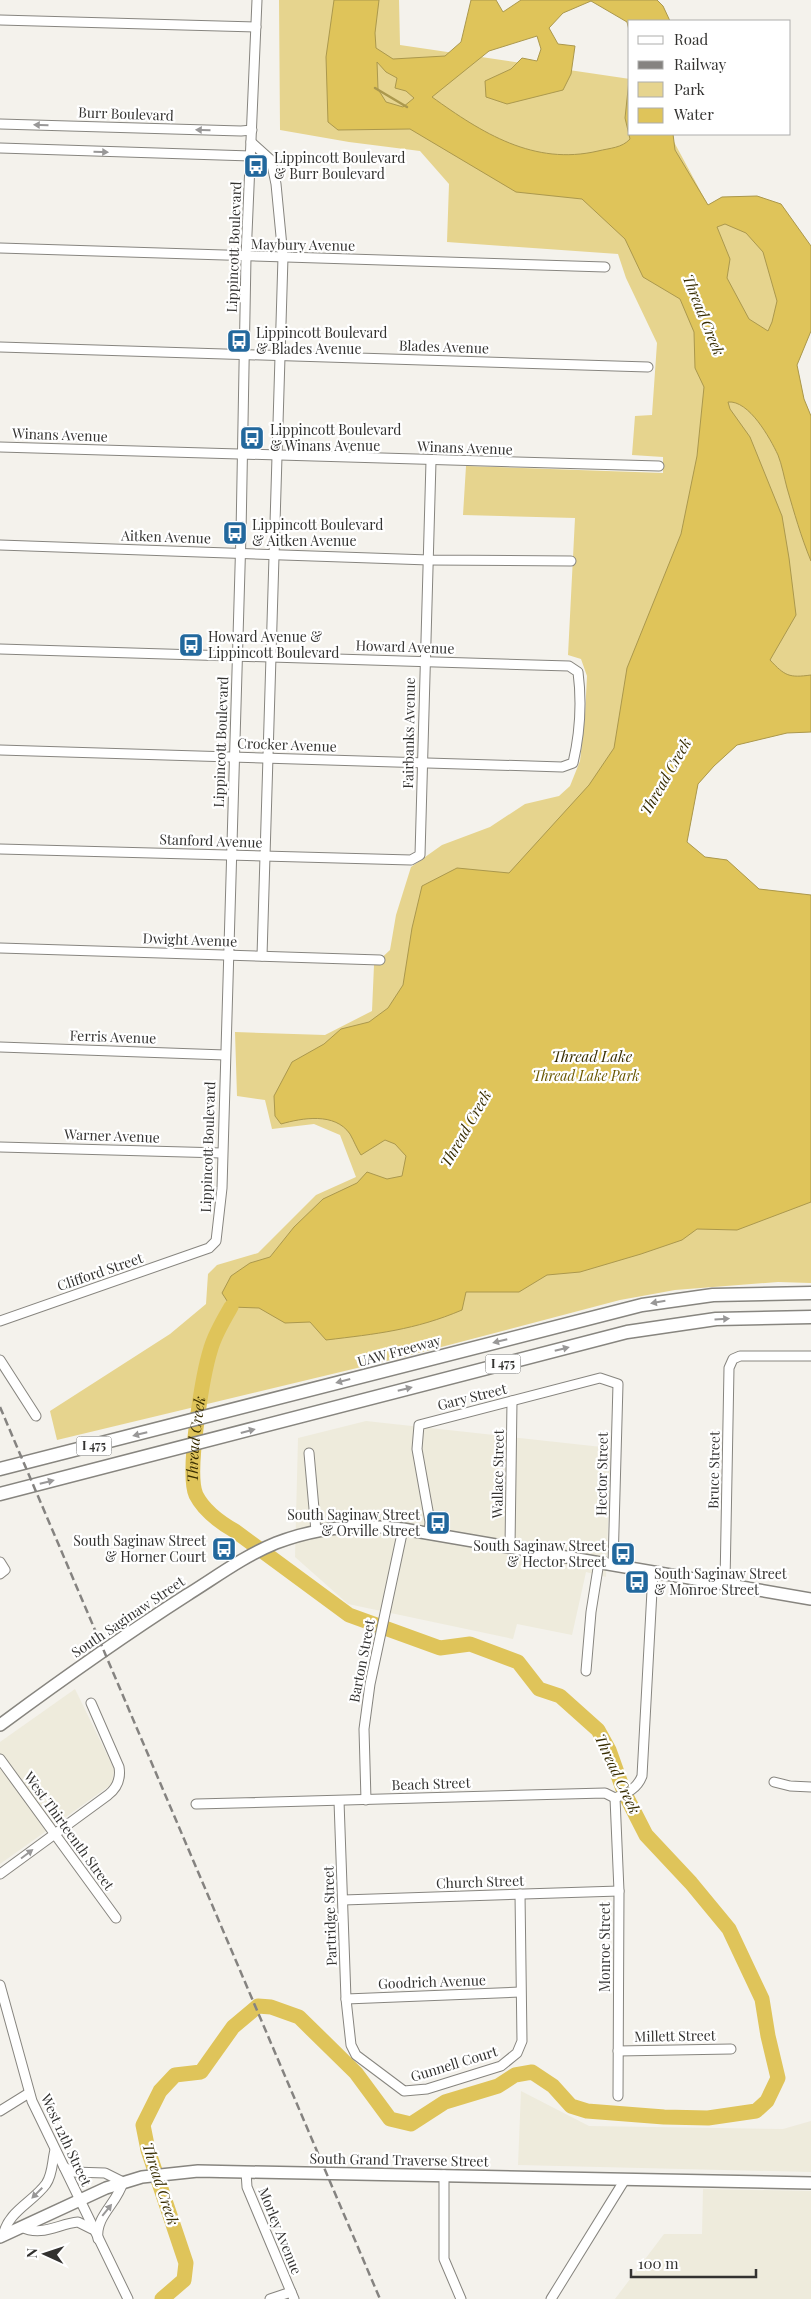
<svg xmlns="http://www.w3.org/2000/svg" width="811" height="2299" viewBox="0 0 811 2299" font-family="'Playfair Display',serif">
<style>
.built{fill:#eeebdc}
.green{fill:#e6d48e}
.water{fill:#dfc45a;stroke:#ab984d;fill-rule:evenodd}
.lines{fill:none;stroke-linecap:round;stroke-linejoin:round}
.stream{stroke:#ab984d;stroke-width:2.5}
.river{stroke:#dfc45a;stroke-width:15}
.minor-casing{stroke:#87857f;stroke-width:11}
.major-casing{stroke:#87857f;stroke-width:14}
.highway-casing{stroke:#87857f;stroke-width:15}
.minor{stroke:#fff;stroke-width:9}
.major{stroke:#fff;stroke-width:11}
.highway{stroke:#fff;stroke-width:12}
.rail{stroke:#858380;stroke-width:2.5;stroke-dasharray:8 4;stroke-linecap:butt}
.oneway{fill:#999898}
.labels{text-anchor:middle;stroke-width:4.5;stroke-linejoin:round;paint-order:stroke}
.shield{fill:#fff;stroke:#70706e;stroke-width:1}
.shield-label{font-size:12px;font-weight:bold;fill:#333230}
.street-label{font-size:14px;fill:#333230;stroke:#fff}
.poi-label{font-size:14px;fill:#333230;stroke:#fff;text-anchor:start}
.park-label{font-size:14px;font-style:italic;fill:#695700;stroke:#fff}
.water-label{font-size:15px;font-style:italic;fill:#382d00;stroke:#fff}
</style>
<rect width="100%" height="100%" fill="#f4f2ec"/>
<g class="built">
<polygon points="366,1421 611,1448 606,1577 586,1572 572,1635 517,1624 513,1639 348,1604 295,1557 298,1438"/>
<polygon points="75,1689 114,1769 112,1784 0,1864 0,1742"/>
<polygon points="521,2091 589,2126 783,2129 811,2121 811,2172 518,2165"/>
<polygon points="703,2189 811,2191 811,2299 615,2299 664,2234 702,2234"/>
</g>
<polygon class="green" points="279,0 399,0 400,45 630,79 630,134 673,134 674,142 708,205 722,197 757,196 781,204 811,246 811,331 797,365 804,399 811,416 811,732 787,733 737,745 714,766 698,784 687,842 705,857 727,860 759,889 811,895 811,1283 778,1282 675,1290 620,1300 403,1357 57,1440 50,1411 170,1334 206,1304 208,1274 217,1265 258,1253 316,1195 356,1177 340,1135 314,1124 272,1129 265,1100 237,1096 235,1032 325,1035 372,1011 374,965 390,950 396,915 411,867 442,845 490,827 525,804 559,796 570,786 580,761 585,715 587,676 581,659 568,655 575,518 463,515 466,466 663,473 663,457 632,455 635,416 652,415 657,343 626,278 618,254 447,242 449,184 420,151 349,142 280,130"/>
<path class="water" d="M334 0H379L375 33 376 48 393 59 445 56 461 42 471 0H496L503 12 521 0H657L663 6 670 21H630V34L627 22 591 1 563 13 549 28 558 44 575 46 571 74 563 90 507 104 486 97 485 81 511 69 522 58 537 61 541 49 537 36 489 51 432 97C482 133 534 166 598 151 610 148 622 148 630 139L625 118 630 71V134H673L675 150 708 205 722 197 757 196 781 204 811 246V331L797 365 804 399 811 416V561C801 537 794 512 787 488 784 477 782 465 778 455 770 438 749 400 728 402L730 409 750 437 782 516 789 558 796 615 770 660C785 676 789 678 811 675V732L787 733 737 745 714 766 698 784 687 842 705 857 727 860 759 889 811 895V1202L737 1230 697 1229 682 1240 641 1254 580 1272 547 1275 519 1292H466L462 1310C415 1330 376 1334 326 1340L310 1322 285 1323 259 1308 231 1307 222 1293 231 1276 250 1263 270 1257 294 1227 323 1199 357 1183 367 1172 387 1179 402 1176 406 1156 395 1144 385 1140 361 1155C357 1149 354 1141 350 1134 335 1112 302 1118 281 1124L275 1116 274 1096 292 1062 324 1044 341 1029 369 1022 388 1008 403 985 412 928 422 886 457 868 509 873 589 785 614 748 627 668 681 534 697 456 704 387 695 368 694 332 680 299 643 277 625 239 582 199 516 192 410 129 338 130 328 122 326 57ZM377 62 386 72 397 78 395 88 406 91 414 98 403 107 386 102 378 89ZM725 224 746 233 763 252 777 301 772 322 768 331 749 319 727 278 730 259 717 227Z"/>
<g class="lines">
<polyline class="stream" points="375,88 407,107"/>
<path class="river" id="s1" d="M162 2299 184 2280 186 2263 148 2150 143 2125 160 2091 175 2075 201 2072 233 2027 258 2006 271 2007 299 2017 356 2073 390 2119 411 2124 445 2102 498 2086 515 2075 532 2072 553 2086 571 2106 587 2111 664 2117 708 2118 756 2111 767 2101 778 2078 768 2036 762 1999 729 1929 691 1883 646 1835 624 1792 609 1750 598 1730 560 1696 539 1689 518 1662 470 1644 440 1648 349 1615 235 1531C221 1523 204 1511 196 1495 186 1473 203 1373 211 1348 215 1334 224 1319 231 1307"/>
<defs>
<g id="minor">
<polyline points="0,20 256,27"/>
<polyline points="0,124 241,131 252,130"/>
<polyline points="251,142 271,160 276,184 283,257 262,956"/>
<polyline points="0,148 251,156"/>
<polyline points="0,248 605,267"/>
<polyline points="0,347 648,367"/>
<polyline points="0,447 659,466"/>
<polyline points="0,545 429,560 571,561"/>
<path d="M0 649 569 666 578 672C582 703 580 733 573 763L562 767 0 750"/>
<polyline points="0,849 411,860 420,855 431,461"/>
<polyline points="0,948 380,960"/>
<polyline points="0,1047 225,1055"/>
<polyline points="0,1147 222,1153"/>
<polyline points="0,1321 209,1248 216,1241 222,1188 241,534 246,257 257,0"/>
<polyline points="0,1360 36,1416"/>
<polyline points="309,1453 316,1531"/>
<polyline points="429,1533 430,1522 417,1449 419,1425 600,1378 618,1384 613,1565"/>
<polyline points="510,1547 512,1401"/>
<polyline points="0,1562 5,1570 0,1574"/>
<polyline points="725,1583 729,1368 733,1359 740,1356 811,1356"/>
<polyline points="586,1671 591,1612 599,1562"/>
<polyline points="0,1759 116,1918"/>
<polyline points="774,1782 790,1786 811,1787"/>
<polyline points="615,1798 619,1891 618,2096"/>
<path d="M615 1798C627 1793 637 1789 642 1776L653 1572"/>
<polyline points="366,1800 364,1729 370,1684 403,1529"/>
<polyline points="339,1801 346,1999 351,2045 356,2055 404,2091 427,2089 501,2066 517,2053 522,2041 520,1894"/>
<polyline points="196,1804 605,1793 615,1798"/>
<path d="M0 1874 108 1795C117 1788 121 1779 119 1767L91 1703"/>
<polyline points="343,1900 619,1891"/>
<polyline points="0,1985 32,2101 128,2299"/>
<polyline points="346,1999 520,1992"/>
<polyline points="618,2051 731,2049"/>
<polyline points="0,2111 29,2093"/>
<path d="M64 2167 73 2172 105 2173 123 2182C117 2204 95 2216 98 2239"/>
<polyline points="246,2172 247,2187 294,2299"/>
<polyline points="444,2175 444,2259 461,2299"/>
<path d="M21 2227C42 2237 58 2224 78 2222L92 2229"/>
<path d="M3 2236C8 2211 32 2203 46 2184 53 2174 52 2161 55 2150"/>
<polyline points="270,2299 291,2292"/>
<polyline points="551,2299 624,2181"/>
</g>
<g id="major">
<path d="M0 1725C61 1680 123 1636 187 1595 216 1577 244 1556 276 1543 318 1527 359 1523 403 1529L811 1599"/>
<polyline points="0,2237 106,2188 142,2177 198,2171 811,2183"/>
</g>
<g id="highway">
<polyline points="0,1469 642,1305 713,1295 811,1293"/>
<polyline points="0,1494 627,1332 716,1319 811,1317"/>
</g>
</defs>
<use href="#minor" class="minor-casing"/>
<use href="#major" class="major-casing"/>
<use href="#highway" class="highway-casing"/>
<use href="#minor" class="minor"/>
<use href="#major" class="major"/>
<use href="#highway" class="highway"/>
<polyline class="rail" points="0,1407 380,2299"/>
</g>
<defs><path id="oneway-solid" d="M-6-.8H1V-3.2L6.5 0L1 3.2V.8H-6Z" transform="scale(1.25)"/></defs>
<g class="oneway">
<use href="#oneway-solid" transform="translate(41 125) rotate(-178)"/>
<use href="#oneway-solid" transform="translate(203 130) rotate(-178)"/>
<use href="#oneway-solid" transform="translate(101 152) rotate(2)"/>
<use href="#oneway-solid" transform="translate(658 1302) rotate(170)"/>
<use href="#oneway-solid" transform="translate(722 1319) rotate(-3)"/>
<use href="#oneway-solid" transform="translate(500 1341) rotate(166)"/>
<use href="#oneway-solid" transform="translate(562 1349) rotate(-14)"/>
<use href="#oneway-solid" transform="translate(343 1381) rotate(165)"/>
<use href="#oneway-solid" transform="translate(405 1389) rotate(-14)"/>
<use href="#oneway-solid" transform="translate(248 1431) rotate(-15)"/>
<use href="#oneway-solid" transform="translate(140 1434) rotate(166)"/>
<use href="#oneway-solid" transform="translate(47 1482) rotate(-14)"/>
<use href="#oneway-solid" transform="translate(27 1854) rotate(-37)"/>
<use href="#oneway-solid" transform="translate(37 2193) rotate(135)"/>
<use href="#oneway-solid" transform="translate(107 2210) rotate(-51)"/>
</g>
<defs>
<symbol id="bus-square" viewBox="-11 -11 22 22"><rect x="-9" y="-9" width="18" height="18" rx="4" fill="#22689d" stroke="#fff"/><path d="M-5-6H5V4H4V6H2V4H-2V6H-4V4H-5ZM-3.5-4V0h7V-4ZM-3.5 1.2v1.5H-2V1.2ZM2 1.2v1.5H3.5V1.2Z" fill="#fff"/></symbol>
</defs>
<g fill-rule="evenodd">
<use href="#bus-square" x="242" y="152" width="28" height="28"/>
<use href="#bus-square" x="225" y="327" width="28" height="28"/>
<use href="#bus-square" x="238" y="424" width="28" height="28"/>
<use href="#bus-square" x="221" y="519" width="28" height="28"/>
<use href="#bus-square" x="177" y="631" width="28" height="28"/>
<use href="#bus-square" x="424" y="1509" width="28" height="28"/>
<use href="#bus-square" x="210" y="1535" width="28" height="28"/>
<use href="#bus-square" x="609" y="1540" width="28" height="28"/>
<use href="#bus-square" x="623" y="1568" width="28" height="28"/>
</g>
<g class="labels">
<g class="shield">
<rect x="485.5" y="1354.5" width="35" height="19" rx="4"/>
<rect x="76.5" y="1436.5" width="35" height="19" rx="4"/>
</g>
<g class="shield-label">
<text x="503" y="1368">I 475</text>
<text x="94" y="1450">I 475</text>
</g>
<g class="street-label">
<text transform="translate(126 114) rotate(2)" y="5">Burr Boulevard</text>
<text transform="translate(303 245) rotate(1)" y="5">Maybury Avenue</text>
<text transform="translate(234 247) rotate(-88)" y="5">Lippincott Boulevard</text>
<text transform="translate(444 347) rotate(2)" y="5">Blades Avenue</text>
<text transform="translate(60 435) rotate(2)" y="5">Winans Avenue</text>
<text transform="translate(465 448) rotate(2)" y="5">Winans Avenue</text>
<text transform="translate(166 537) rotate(2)" y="5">Aitken Avenue</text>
<text transform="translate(405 647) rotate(2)" y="5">Howard Avenue</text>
<text transform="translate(409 733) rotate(-89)" y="5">Fairbanks Avenue</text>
<text transform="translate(221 742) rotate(-88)" y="5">Lippincott Boulevard</text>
<text transform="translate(287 745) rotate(2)" y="5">Crocker Avenue</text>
<text transform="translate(211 841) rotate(2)" y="5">Stanford Avenue</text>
<text transform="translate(190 940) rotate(2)" y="5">Dwight Avenue</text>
<text transform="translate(113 1037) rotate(2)" y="5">Ferris Avenue</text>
<text transform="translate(112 1136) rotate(2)" y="5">Warner Avenue</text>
<text transform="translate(208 1147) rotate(-88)" y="5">Lippincott Boulevard</text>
<text transform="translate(100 1272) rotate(-19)" y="5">Clifford Street</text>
<text transform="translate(399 1351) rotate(-15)" y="5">UAW Freeway</text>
<text transform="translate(472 1397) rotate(-14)" y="5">Gary Street</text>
<text transform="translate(714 1470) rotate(-89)" y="5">Bruce Street</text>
<text transform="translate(498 1474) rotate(-89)" y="5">Wallace Street</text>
<text transform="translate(602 1474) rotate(-89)" y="5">Hector Street</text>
<text transform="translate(128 1617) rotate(-34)" y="5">South Saginaw Street</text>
<text transform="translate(362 1661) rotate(-79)" y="5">Barton Street</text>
<text transform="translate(431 1784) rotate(-2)" y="5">Beach Street</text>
<text transform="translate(69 1831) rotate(54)" y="5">West Thirteenth Street</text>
<text transform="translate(480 1882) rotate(-2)" y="5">Church Street</text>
<text transform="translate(330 1916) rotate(-92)" y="5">Partridge Street</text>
<text transform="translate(605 1947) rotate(-90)" y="5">Monroe Street</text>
<text transform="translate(432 1982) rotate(-2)" y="5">Goodrich Avenue</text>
<text transform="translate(675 2036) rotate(-1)" y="5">Millett Street</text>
<text transform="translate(454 2064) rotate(-17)" y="5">Gunnell Court</text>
<text transform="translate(66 2140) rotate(65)" y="5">West 12th Street</text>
<text transform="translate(399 2160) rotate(1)" y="5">South Grand Traverse Street</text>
<text transform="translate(280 2231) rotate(68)" y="5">Morley Avenue</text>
</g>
<g class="poi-label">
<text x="274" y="163">Lippincott Boulevard<tspan x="274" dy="16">&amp; Burr Boulevard</tspan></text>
<text x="256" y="338">Lippincott Boulevard<tspan x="256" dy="16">&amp; Blades Avenue</tspan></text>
<text x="270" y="435">Lippincott Boulevard<tspan x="270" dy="16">&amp; Winans Avenue</tspan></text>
<text x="252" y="530">Lippincott Boulevard<tspan x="252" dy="16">&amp; Aitken Avenue</tspan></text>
<text x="208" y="642">Howard Avenue &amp;<tspan x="208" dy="16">Lippincott Boulevard</tspan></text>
<text x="420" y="1520" text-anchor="end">South Saginaw Street<tspan x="420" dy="16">&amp; Orville Street</tspan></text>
<text x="206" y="1546" text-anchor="end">South Saginaw Street<tspan x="206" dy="16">&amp; Horner Court</tspan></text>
<text x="606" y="1551" text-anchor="end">South Saginaw Street<tspan x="606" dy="16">&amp; Hector Street</tspan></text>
<text x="654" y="1579">South Saginaw Street<tspan x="654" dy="16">&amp; Monroe Street</tspan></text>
</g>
<g class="park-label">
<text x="586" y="1081">Thread Lake Park</text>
</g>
<g class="water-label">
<text transform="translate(703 315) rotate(68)" y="5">Thread Creek</text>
<text transform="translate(666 777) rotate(-60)" y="5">Thread Creek</text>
<text x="592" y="1062">Thread Lake</text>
<text transform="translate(466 1129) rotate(-60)" y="5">Thread Creek</text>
<text dy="5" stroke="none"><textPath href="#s1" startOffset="1915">Thread Creek</textPath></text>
<text transform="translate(617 1774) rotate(65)" y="5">Thread Creek</text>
<text transform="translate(160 2184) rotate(72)" y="5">Thread Creek</text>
</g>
</g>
<rect x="628" y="20" width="162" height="115" fill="#ffffff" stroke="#adadac"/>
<rect x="638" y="36" width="25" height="8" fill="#ffffff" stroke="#adadac"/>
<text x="674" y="45" font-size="15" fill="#333230">Road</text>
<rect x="638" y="61" width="25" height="8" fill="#858380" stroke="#adadac"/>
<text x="674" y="70" font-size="15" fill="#333230">Railway</text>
<rect x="638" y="82" width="25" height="15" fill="#e6d48e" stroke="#adadac"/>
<text x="674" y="95" font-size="15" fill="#333230">Park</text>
<rect x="638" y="108" width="25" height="15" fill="#dfc45a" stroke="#adadac"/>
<text x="674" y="120" font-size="15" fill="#333230">Water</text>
<g transform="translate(45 2254) rotate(273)" stroke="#ffffff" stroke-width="4" paint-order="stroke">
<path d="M0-4L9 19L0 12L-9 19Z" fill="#333230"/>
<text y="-8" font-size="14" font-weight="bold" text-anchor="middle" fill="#333230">N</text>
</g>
<path d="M631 2269v8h125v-8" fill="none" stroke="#333230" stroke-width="2.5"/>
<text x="638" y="2269" font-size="15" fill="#333230" stroke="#ffffff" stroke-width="4" paint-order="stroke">100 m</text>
</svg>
